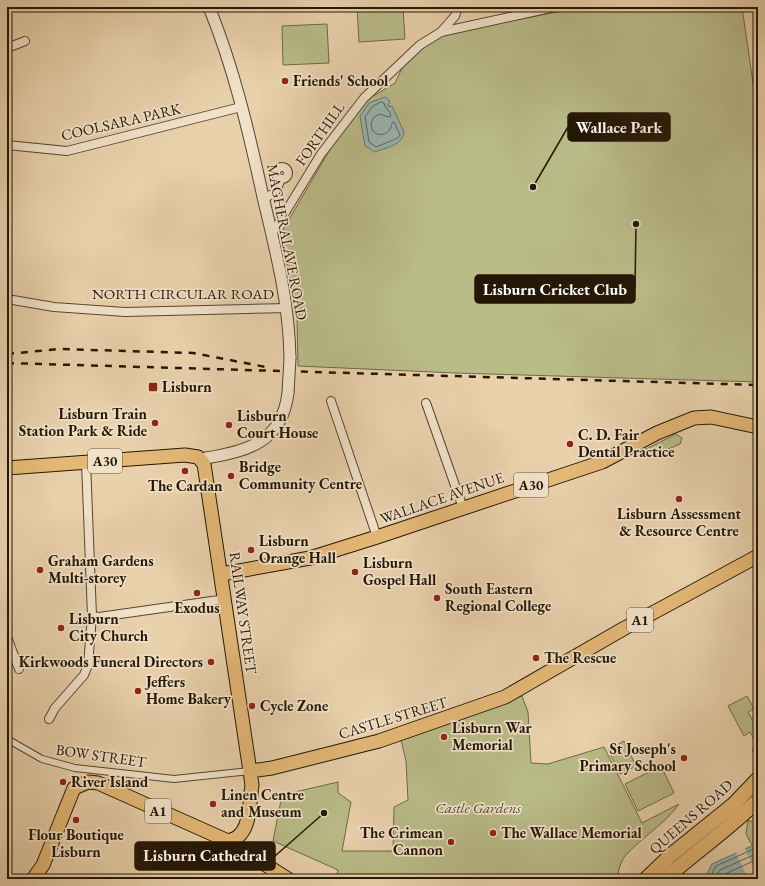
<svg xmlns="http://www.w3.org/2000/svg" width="765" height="886" viewBox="0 0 765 886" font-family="'EB Garamond',serif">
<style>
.green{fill:#b9bb88;stroke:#6e6947}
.water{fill:#99b5b2;stroke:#6a766d}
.pier{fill:#e9d1ac}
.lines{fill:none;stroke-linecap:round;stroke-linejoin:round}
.shore{stroke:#5e665c;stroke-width:1}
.pedestrian-casing{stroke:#554630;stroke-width:8}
.minor-casing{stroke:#554630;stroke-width:10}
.tertiary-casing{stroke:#554630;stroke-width:13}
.primary-casing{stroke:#241706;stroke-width:15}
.trunk-casing{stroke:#241706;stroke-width:16}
.pedestrian{stroke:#f1e1c9;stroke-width:6}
.minor{stroke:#f1e1c9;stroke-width:8}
.tertiary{stroke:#f1e1c9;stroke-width:11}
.primary{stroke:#e4b876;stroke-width:13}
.trunk{stroke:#e4b876;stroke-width:14}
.rail{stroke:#241706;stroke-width:2.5;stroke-dasharray:7 7;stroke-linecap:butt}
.tertiary-bridge-casing{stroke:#554630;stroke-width:13;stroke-linecap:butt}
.tertiary-bridge{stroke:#f1e1c9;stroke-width:11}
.poi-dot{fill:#8f2418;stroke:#f1e1c9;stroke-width:1.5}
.labels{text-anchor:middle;stroke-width:3.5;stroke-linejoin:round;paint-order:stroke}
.shield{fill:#f1e1c9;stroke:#625440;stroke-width:1}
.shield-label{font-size:14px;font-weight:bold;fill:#241706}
.poi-label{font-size:15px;font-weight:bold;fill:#241706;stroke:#f1e1c9;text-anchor:start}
.street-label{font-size:15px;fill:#241706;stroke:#f1e1c9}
.park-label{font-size:15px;font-style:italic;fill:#51482d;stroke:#f1e1c9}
.leader{fill:none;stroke:#241706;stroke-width:1.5}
.callout-dot{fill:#241706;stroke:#f1e1c9;stroke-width:1.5}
.callout{fill:#241706;stroke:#241706;stroke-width:1.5}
.callout-label{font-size:16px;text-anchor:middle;font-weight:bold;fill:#fff}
</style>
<rect width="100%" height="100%" fill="#e9d1ac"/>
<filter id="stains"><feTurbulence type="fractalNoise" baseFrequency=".005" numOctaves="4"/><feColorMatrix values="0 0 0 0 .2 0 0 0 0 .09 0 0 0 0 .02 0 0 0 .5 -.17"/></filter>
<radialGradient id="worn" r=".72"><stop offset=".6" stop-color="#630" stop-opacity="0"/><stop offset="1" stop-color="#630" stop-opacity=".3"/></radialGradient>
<g class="green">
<polygon points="357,7 403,7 405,39 359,42"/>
<polygon points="583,7 742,7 758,117 758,382 455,373 298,366 297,317 301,311 297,296 294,296 281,233 335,141 365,101 395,83 404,64 421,47 442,34"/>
<polygon points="327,24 329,63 283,65 282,26"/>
<polygon points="676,434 682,438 680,444 648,458 643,456 642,451"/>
<path d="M522 696 528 712 531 763 548 764 604 747 642 823 679 804C664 825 642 837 625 856 621 861 617 873 618 879H336L338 870 273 841 282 795 338 782V793L351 802 342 851H393L394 807 408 800 406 761 401 740Z"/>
<polygon points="747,696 754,709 748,712 758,730 758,762 752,750 758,746 750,732 744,736 728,706"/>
<polygon points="624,741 636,766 620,774 608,750"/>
<polygon points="661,766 674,793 638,811 625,784"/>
<polygon points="748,820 757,824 758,823 758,843 752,845 746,834"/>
</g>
<g class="water">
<path d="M385 97 390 101 388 105 389 107 392 106 404 132C403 145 385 148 375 152L365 146 360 116 369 103Z"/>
<polygon points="758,843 758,879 704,879 712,864"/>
</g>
<polygon class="pier" points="744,846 758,876 758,879 748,879 735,850"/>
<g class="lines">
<g class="shore">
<path d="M381 102 384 103C385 109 390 110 391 116L389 117 380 114 374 117 371 123 372 130 377 134C386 136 391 131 392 123L394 122 400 135 398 138 376 147 369 142 365 117 372 107Z"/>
<polyline points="709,879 716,866 758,847"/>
<polyline points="714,879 720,870 758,853"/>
<polyline points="721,879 725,874 758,859"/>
</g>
<defs>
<polyline id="pedestrian" points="7,739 42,759 75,768 174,779 250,771"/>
<g id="minor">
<polyline points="441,32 455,16 458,7"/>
<polyline points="7,48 25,41"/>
<polyline points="7,145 67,151 241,107"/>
<circle cx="282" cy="173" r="6"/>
<polyline points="264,198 275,193 281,179"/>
<polyline points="272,234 321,154 364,98 420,45 441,32 555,7"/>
<polyline points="7,299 54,307 125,312 287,308"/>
<polyline points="331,401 377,537"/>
<polyline points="426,403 463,508"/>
<polyline points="92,616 99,617 226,599"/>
<polyline points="7,637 19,669"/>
<polyline points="49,719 55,708 84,675 88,665 92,616 86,462"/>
</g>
<g id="tertiary">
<path d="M209 7C234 68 249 133 263 197 276 252 289 301 290 358"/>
<path d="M202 460 206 458C248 451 282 442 288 393"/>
</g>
<g id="primary">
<path d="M7 468 185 455 198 457 204 464 252 785C249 803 252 837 228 841"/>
<polyline points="222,574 310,558 377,537 602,462 657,433 694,418 711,417 758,427"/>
<polyline points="250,771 272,768 379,741 505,697 623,629 758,556"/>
<polyline points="33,879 43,865 74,788 88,782 98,783 228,841 288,879"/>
</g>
<g id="trunk">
<polyline points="646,879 671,855 733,805 758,779"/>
<path d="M665 879C695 852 729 829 758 800"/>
</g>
</defs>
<use href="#pedestrian" class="pedestrian-casing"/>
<use href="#minor" class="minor-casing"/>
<use href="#tertiary" class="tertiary-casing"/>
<use href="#primary" class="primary-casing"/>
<use href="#trunk" class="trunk-casing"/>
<use href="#pedestrian" class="pedestrian"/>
<use href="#minor" class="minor"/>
<use href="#tertiary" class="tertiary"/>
<use href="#primary" class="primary"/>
<use href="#trunk" class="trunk"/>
<g class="rail">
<polyline points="7,354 59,349 193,353 266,367"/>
<polyline points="7,363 758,385"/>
</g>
<defs>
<polyline id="tertiary-bridge" points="288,393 290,358"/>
</defs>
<use href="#tertiary-bridge" class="tertiary-bridge-casing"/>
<use href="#tertiary-bridge" class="tertiary-bridge"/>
</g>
<g class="poi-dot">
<circle cx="285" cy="81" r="4"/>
<rect x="148" y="382" width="10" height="10" rx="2"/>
<circle cx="155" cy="423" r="4"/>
<circle cx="229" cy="425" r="4"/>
<circle cx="570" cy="444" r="4"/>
<circle cx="185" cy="471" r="4"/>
<circle cx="231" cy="476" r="4"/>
<circle cx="679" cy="499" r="4"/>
<circle cx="251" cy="550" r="4"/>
<circle cx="40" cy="570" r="4"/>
<circle cx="355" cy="572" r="4"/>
<circle cx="197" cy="593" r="4"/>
<circle cx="437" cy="598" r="4"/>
<circle cx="61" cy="628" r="4"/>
<circle cx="536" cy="658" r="4"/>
<circle cx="211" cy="662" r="4"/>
<circle cx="138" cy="691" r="4"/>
<circle cx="252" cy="706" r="4"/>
<circle cx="444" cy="737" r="4"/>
<circle cx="684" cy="758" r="4"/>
<circle cx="63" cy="782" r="4"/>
<circle cx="213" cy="804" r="4"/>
<circle cx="76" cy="820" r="4"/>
<circle cx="493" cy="833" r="4"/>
<circle cx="451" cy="842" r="4"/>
</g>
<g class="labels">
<g class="shield">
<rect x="88" y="449" width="34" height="24" rx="3"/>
<rect x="514" y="473" width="34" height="24" rx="3"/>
<rect x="627" y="608" width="26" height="24" rx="3"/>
<rect x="145" y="799" width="26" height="24" rx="3"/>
</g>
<g class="shield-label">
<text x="105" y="466">A30</text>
<text x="531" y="490">A30</text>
<text x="640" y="625">A1</text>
<text x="158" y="816">A1</text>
</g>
<g class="poi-label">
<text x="293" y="86">Friends' School</text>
<text x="162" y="392">Lisburn</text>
<text x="147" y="419" text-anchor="end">Lisburn Train<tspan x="147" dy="17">Station Park &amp; Ride</tspan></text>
<text x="237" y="421">Lisburn<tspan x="237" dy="17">Court House</tspan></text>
<text x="578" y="440">C. D. Fair<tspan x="578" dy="17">Dental Practice</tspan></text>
<text x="239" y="472">Bridge<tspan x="239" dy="17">Community Centre</tspan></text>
<text x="185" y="491" text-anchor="middle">The Cardan</text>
<text x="679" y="519" text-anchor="middle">Lisburn Assessment<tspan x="679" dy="17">&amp; Resource Centre</tspan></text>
<text x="259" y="546">Lisburn<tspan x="259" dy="17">Orange Hall</tspan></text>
<text x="48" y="566">Graham Gardens<tspan x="48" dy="17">Multi-storey</tspan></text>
<text x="363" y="568">Lisburn<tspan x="363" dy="17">Gospel Hall</tspan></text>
<text x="445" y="594">South Eastern<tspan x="445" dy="17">Regional College</tspan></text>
<text x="197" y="613" text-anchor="middle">Exodus</text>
<text x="69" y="624">Lisburn<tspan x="69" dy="17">City Church</tspan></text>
<text x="544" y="663">The Rescue</text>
<text x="203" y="667" text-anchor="end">Kirkwoods Funeral Directors</text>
<text x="146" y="687">Jeffers<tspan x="146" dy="17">Home Bakery</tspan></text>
<text x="260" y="711">Cycle Zone</text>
<text x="452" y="733">Lisburn War<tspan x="452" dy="17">Memorial</tspan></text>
<text x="676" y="754" text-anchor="end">St Joseph's<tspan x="676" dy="17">Primary School</tspan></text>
<text x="71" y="787">River Island</text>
<text x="221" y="800">Linen Centre<tspan x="221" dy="17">and Museum</tspan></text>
<text x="443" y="838" text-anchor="end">The Crimean<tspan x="443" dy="17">Cannon</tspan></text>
<text x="501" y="838">The Wallace Memorial</text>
<text x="76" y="840" text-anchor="middle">Flour Boutique<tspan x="76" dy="17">Lisburn</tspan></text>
</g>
<g class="street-label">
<text transform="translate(121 122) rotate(-13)" y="5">COOLSARA PARK</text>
<text transform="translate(320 134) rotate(-55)" y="5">FORTHILL</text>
<text transform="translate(287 242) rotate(79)" y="5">MAGHERALAVE ROAD</text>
<text x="183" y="299">NORTH CIRCULAR ROAD</text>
<text transform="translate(442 498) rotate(-19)" y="5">WALLACE AVENUE</text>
<text transform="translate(243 613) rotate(82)" y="5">RAILWAY STREET</text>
<text transform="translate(393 718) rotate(-17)" y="5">CASTLE STREET</text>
<text transform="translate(101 756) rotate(8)" y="5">BOW STREET</text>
<text transform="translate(691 817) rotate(-41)" y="5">QUEENS ROAD</text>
</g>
<g class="park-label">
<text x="478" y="813">Castle Gardens</text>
</g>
</g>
<path class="leader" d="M533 187L568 127M636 224L635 289M324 813L275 856"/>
<g class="callout-dot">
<circle cx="533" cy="187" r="4"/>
<circle cx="636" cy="224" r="4"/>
<circle cx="324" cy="813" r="4"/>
</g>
<g class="callout">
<rect x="568" y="113" width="102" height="28" rx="4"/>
<rect x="475" y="275" width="160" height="28" rx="4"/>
<rect x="135" y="842" width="140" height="28" rx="4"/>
</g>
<g class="callout-label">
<text x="619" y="133">Wallace Park</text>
<text x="555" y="295">Lisburn Cricket Club</text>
<text x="205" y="861">Lisburn Cathedral</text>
</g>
<rect width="765" height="886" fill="none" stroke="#e9d1ac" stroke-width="24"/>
<rect x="8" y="8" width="749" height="870" fill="none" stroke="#241706" stroke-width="2"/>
<rect x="12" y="12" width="741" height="862" fill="none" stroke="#241706"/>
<rect width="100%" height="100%" filter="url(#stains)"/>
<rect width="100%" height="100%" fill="url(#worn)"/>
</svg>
